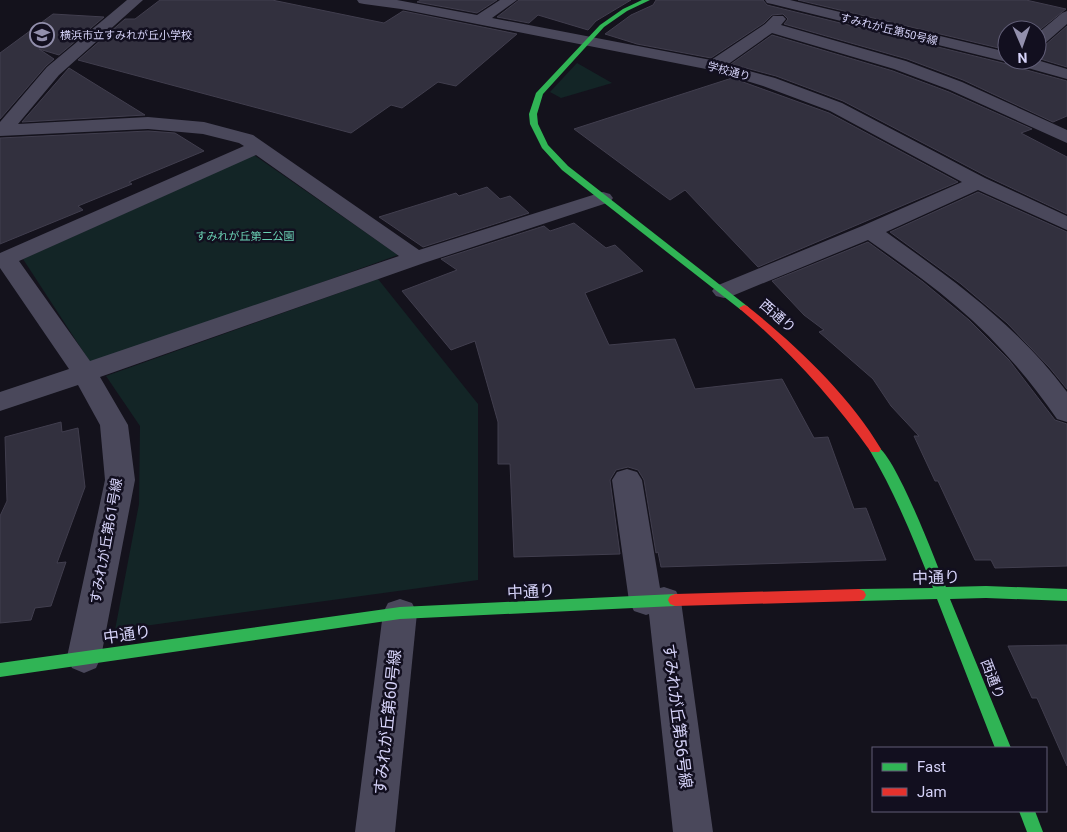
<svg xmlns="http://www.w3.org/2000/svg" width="1067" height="832" viewBox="0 0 1067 832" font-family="Roboto,'Noto Sans JP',sans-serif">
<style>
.green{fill:#132526}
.building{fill:#32303e;stroke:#413e4e}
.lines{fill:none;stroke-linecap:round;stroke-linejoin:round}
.street{fill:#4a485b;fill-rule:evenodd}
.fast{fill:#30b455;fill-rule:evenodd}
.jam{fill:#e5322d;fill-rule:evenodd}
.labels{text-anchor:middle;stroke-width:5;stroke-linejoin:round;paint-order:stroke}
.far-street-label{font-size:11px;fill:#d6d3f9;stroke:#120f1f}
.far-poi-label{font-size:11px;fill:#d6d3f9;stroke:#120f1f;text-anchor:start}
.far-park-label{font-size:11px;fill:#69cfb3;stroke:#120f1f}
.street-label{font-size:14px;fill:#d6d3f9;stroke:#120f1f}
.near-street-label{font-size:16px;fill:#d6d3f9;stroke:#120f1f}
</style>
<rect width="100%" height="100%" fill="#14121c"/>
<g class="green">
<polygon points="577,63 612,83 561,98 550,92"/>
<polygon points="254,155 398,255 92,365 23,259"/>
<polygon points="378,279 478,404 478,580 115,630 139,504 140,426 106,376"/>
</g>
<g class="building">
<polygon points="160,0 272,0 384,23 403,11 517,34 456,86 438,82 402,108 391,105 351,133 78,60 125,19 135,19"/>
<polygon points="421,0 497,0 477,13 417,2"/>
<polygon points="519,0 631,0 596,21 588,30 538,15 529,23 497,17"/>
<polygon points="656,0 763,0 767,5 1007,64 1010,63 1012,66 1067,81 1067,116 1053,122 963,80 907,59 784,24 788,19 783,14 772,15 764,23 711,58 637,44 605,34 631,15 653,5"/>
<polygon points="798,0 1026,0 1066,9 1037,32 1037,30 1007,30 1007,50"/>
<polygon points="53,14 104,17 59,55 39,49 54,59 46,66 0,119 0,53"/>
<polygon points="1067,26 1067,67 1037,58 1037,49 1044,46"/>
<polygon points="772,35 893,71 949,92 1032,129 1021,133 1067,157 1067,214 986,176 843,101 776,76 731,64"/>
<polygon points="69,68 145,115 22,122"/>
<polygon points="732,78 829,113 958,182 758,267 685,190 670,200 574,129"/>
<polygon points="148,131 175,133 204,151 129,182 132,184 78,206 83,210 0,244 0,138"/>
<polygon points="487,187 500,199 510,196 529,213 423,247 379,217 456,193 459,196"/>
<polygon points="978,192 1067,232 1067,389 1049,367 1007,323 961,284 890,232"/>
<polygon points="574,223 606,248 615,245 643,271 585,293 609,345 675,339 695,389 782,379 814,438 828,437 854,509 866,508 886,560 661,567 658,552 656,553 644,480 638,470 628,467 616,470 610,480 620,554 514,557 510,464 498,464 498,422 475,341 451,350 402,291 457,270 441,259 544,226 550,231"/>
<polygon points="868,242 923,282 969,320 1009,360 1055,420 1067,424 1067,566 995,568 991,560 975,560 938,481 935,481 914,436 919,436 891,406 873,379 819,332 824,330 804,315 772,281"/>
<polygon points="61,422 62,432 78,428 85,487 57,563 66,562 51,606 35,608 31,620 0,623 0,516 7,501 5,437"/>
<polygon points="1067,645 1067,766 1037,698 1032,698 1008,646"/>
</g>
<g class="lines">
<g class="street">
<path d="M127 0H143L59 75 18 124 148 117 204 122 253 135 419 250 596 194 603 192 610 194 613 198 610 202 424 263 100 377 128 425 135 480 101 657 96 668 84 673 72 668 67 657 105 480 100 425 78 385 0 411V392L69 369 0 268V253L244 146 239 143 203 134 148 129 0 136V122L47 67ZM256 155 399 256 90 361 19 261Z"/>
<path d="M357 0H397L477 15 500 0H517L492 18 711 60 765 24 773 16H783L786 19 781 25 906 61 962 82 1067 130V143L950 90 894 69 772 33 727 65 775 78 842 103 985 178 1067 216V230L978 190 886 232C952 279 1018 326 1067 392V422L1057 419C1028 377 995 339 956 306 928 282 898 261 868 240L732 296 724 298 716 296 712 291 716 286 862 226 962 182 830 111 763 86 711 70 401 9 364 4 359 3Z"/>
<polygon points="765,0 790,0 1007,52 1007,60 1037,60 1067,69 1067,79 1013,64 1011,61 1007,62 772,4 767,3"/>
<polygon points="1067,11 1067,24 1043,45 1037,47 1037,34 1062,13"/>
<polygon points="627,469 637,472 642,480 660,588 664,587 676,591 681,601 713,832 673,832 649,614 646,615 634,611 629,601 612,480 617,472"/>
<polygon points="400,599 412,603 417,613 395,832 355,832 383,613 388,603"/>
</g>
<g class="fast">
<polygon points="642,0 650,0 627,11 604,27 543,94 537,114 538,124 548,145 568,166 747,306 749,308 747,310 741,310 562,170 542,148 530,124 529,114 536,93 600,25 623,9"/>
<path d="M875 445C894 450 937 565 946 587L986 586 1067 589V601L986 598 950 599 1011 748H995L937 599 859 601 854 599 852 595 854 591 859 589 933 588C913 538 896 495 869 449L871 446Z"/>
<polygon points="675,594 680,596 682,600 680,604 675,606 400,619 0,677 0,663 400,607"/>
<polygon points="1019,811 1035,811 1043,832 1027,832"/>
</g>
<g class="jam">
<path d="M744 305 747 306C795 344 850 396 881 449L879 452H871C833 399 791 352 741 310L739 308Z"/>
<polygon points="859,589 864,591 866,595 864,599 859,601 675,606 670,604 668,600 670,596 675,594"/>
</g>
</g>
<defs>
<symbol id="school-ring" viewBox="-11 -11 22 22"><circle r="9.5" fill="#120f1f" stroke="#928fac" stroke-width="1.5"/><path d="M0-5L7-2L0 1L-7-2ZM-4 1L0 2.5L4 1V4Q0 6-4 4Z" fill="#928fac"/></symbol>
</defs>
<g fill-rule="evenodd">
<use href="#school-ring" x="28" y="21" width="28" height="28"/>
</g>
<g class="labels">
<g class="far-street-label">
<text transform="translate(889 29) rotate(14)" y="4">すみれが丘第50号線</text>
<text transform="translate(729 71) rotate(15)" y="4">学校通り</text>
</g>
<g class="far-poi-label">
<text x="60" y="39">横浜市立すみれが丘小学校</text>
</g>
<g class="far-park-label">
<text x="245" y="240">すみれが丘第二公園</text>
</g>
<g class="street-label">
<text transform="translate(778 316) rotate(41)" y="5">西通り</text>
<text transform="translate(106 541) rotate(-80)" y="5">すみれが丘第61号線</text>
<text transform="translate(993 679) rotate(69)" y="5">西通り</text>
</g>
<g class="near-street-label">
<text transform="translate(936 577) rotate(-2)" y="6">中通り</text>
<text transform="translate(531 591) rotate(-3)" y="6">中通り</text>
<text transform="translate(127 634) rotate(-8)" y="6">中通り</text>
<text transform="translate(678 716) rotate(83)" y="6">すみれが丘第56号線</text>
<text transform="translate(387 722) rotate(-84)" y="6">すみれが丘第60号線</text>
</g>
</g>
<rect x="872" y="747" width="175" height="65" fill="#120f1f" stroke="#605d76"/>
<rect x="882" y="763" width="25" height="8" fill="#30b455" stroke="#605d76"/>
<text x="917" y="772" font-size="15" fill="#d6d3f9">Fast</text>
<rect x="882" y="788" width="25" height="8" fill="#e5322d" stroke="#605d76"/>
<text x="917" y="797" font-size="15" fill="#d6d3f9">Jam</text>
<g transform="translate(1022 45) rotate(178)"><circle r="24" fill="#120f1f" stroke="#605d76"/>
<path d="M0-4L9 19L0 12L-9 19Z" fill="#928fac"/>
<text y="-8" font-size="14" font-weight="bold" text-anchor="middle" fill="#d6d3f9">N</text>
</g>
</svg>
